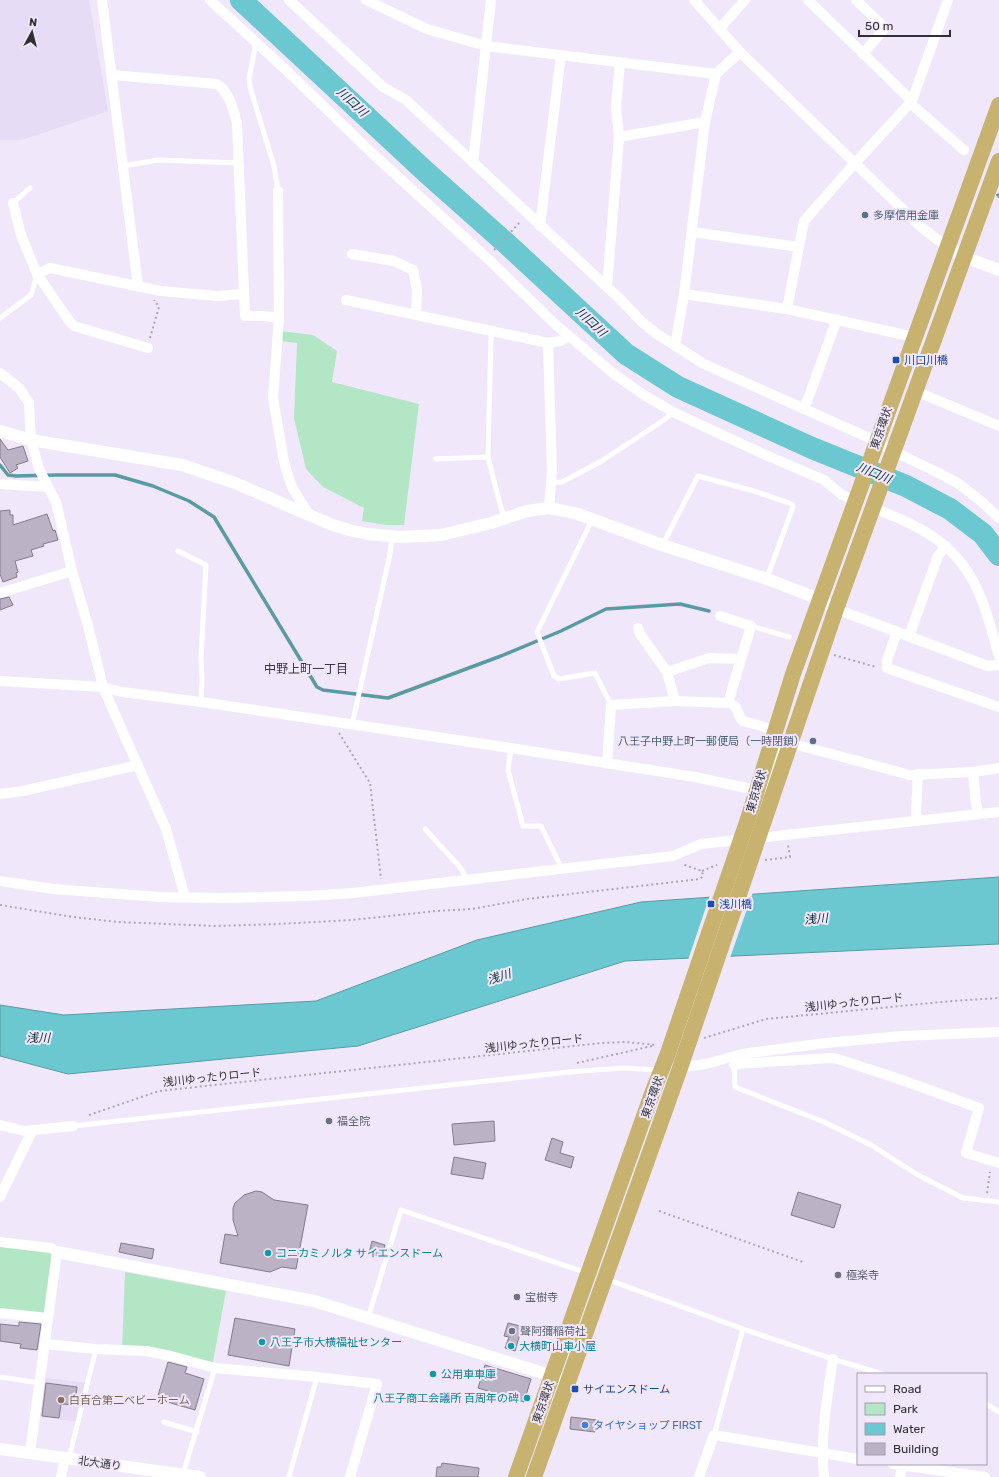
<svg xmlns="http://www.w3.org/2000/svg" width="999" height="1477" viewBox="0 0 999 1477" font-family="Rubik,'Noto Sans JP',sans-serif">
<style>
.built{fill:#e6dcf5}
.green{fill:#b2e6c4}
.water{fill:#6bc8d1;stroke:#5a9aa2}
.pier{fill:#f0e8fa}
.lines{fill:none;stroke-linecap:round;stroke-linejoin:round}
.stream{stroke:#5a9aa2;stroke-width:3.5}
.river{stroke:#6bc8d1;stroke-width:22}
.building{fill:#bbb3c5;stroke:#827c8c}
.path{stroke:#aea7b6;stroke-width:2;stroke-dasharray:2 3;stroke-linecap:butt}
.service{stroke:#fff;stroke-width:5}
.minor{stroke:#fff;stroke-width:10}
.tertiary{stroke:#fff;stroke-width:12}
.trunk{stroke:#c8b270;stroke-width:16}
.service-dot{fill:#5c6f8a;stroke:#f0e8fa;stroke-width:1.5}
.transit-dot{fill:#1a4fb4;stroke:#f0e8fa;stroke-width:1.5}
.worship-dot{fill:#6b7280;stroke:#f0e8fa;stroke-width:1.5}
.culture-dot{fill:#0f9aa8;stroke:#f0e8fa;stroke-width:1.5}
.education-dot{fill:#8d6e63;stroke:#f0e8fa;stroke-width:1.5}
.shop-dot{fill:#3f7fe0;stroke:#f0e8fa;stroke-width:1.5}
.labels{text-anchor:middle;stroke-width:4;stroke-linejoin:round;paint-order:stroke}
.service-label{font-size:11px;fill:#4e5e75;stroke:#f0e8fa;text-anchor:start}
.transit-label{font-size:11px;fill:#164399;stroke:#f0e8fa;text-anchor:start}
.street-label{font-size:11px;fill:#312e35;stroke:#f0e8fa}
.worship-label{font-size:11px;fill:#5b616d;stroke:#f0e8fa;text-anchor:start}
.culture-label{font-size:11px;fill:#0d838f;stroke:#f0e8fa;text-anchor:start}
.education-label{font-size:11px;fill:#785e54;stroke:#f0e8fa;text-anchor:start}
.shop-label{font-size:11px;fill:#366cbe;stroke:#f0e8fa;text-anchor:start}
.water-label{font-size:12px;font-style:italic;fill:#033236;stroke:#f0e8fa}
.neighbourhood-label{font-size:12px;fill:#393341;stroke:#f0e8fa}
</style>
<rect width="100%" height="100%" fill="#f0e8fa"/>
<g class="built">
<polygon points="0,0 89,0 108,111 22,140 0,140"/>
<polygon points="40,1377 88,1383 79,1422 35,1416"/>
</g>
<g class="green">
<polygon points="281,331 313,335 337,351 332,382 419,404 404,525 386,525 362,521 364,508 323,487 306,469 294,418 297,343 280,341"/>
<polygon points="0,1242 57,1252 48,1318 0,1313"/>
<polygon points="125,1272 226,1291 212,1367 122,1350"/>
</g>
<polygon class="water" points="999,877 999,944 625,961 358,1046 68,1074 0,1056 0,1005 64,1015 316,1001 477,940 641,902"/>
<polygon class="pier" points="753,892 730,958 688,960 710,895"/>
<g class="lines">
<g class="stream">
<polyline points="998,195 999,196"/>
<polyline points="0,465 8,475 16,476 56,475 115,475 153,486 189,501 214,517 317,687 323,690 388,698 501,656 561,631 606,609 680,604 709,611"/>
</g>
<polyline class="river" points="241,0 427,173 507,244 626,354 678,387 812,448 906,486 950,509 983,534 999,555"/>
</g>
<g class="building">
<polygon points="0,439 8,450 23,446 28,461 16,465 18,468 10,473 0,457"/>
<polygon points="10,510 10,515 13,515 13,525 47,514 53,531 55,530 58,540 43,544 44,546 31,550 33,556 15,561 18,572 16,573 17,577 3,582 0,574 0,511"/>
<polygon points="9,597 13,605 0,610 0,599"/>
<polygon points="494,1121 495,1141 454,1145 452,1124"/>
<polygon points="552,1138 563,1142 560,1153 574,1157 571,1168 545,1160"/>
<polygon points="454,1157 486,1163 483,1179 451,1174"/>
<polygon points="256,1191 262,1192 274,1200 308,1205 296,1269 282,1267 270,1272 220,1263 225,1234 238,1236 233,1220 233,1208 235,1203 244,1195"/>
<polygon points="798,1192 841,1205 834,1228 791,1215"/>
<polygon points="372,1241 385,1245 382,1257 369,1253"/>
<polygon points="121,1243 154,1249 152,1259 119,1252"/>
<polygon points="235,1318 295,1329 289,1366 228,1355"/>
<polygon points="19,1322 41,1324 37,1350 20,1348 21,1344 0,1341 0,1324 19,1326"/>
<polygon points="508,1323 520,1326 519,1330 521,1331 515,1351 505,1348 509,1337 504,1336"/>
<polygon points="168,1362 187,1367 185,1373 204,1379 195,1410 157,1399"/>
<polygon points="485,1365 531,1379 524,1402 478,1388"/>
<polygon points="46,1383 77,1387 75,1405 61,1404 59,1418 42,1416"/>
<polygon points="571,1417 597,1420 595,1432 570,1429"/>
<polygon points="442,1463 479,1468 478,1477 436,1477 437,1467 441,1467"/>
</g>
<g class="lines">
<g class="path">
<polyline points="494,250 521,221"/>
<polyline points="150,338 159,307 154,300"/>
<polyline points="834,655 876,667"/>
<polyline points="339,733 370,783 381,879"/>
<polyline points="765,860 790,857 788,845"/>
<polyline points="702,871 717,865"/>
<polyline points="0,905 73,917 118,922 215,926 278,924 352,920 436,911 472,909 527,899 700,879 703,876 702,871 682,864"/>
<polyline points="704,1038 766,1019 952,1001 999,998"/>
<polyline points="577,1063 652,1046"/>
<polyline points="89,1115 159,1091 601,1043 626,1042 656,1045"/>
<polyline points="987,1193 990,1172"/>
<polyline points="659,1211 803,1262"/>
</g>
<g class="service">
<polyline points="256,43 249,79 250,87 274,166 278,191"/>
<polyline points="123,166 158,160 238,163"/>
<polyline points="13,203 30,188"/>
<polyline points="0,318 31,295 37,275"/>
<polyline points="493,331 491,338 488,457 501,508 505,518"/>
<polyline points="436,459 488,457"/>
<polyline points="552,483 562,482 600,462 664,420 673,412"/>
<polyline points="592,520 537,632 554,676 559,679 595,673 611,705"/>
<polyline points="663,544 698,476 754,491 792,504 793,507 767,578"/>
<polyline points="178,551 206,565 201,657 202,680 201,702"/>
<polyline points="751,626 789,637"/>
<polyline points="352,725 390,554 392,537"/>
<polyline points="511,748 508,770 523,826 541,826 562,869"/>
<polyline points="425,829 459,866 468,879"/>
<polyline points="734,1063 735,1087 824,1122 871,1145 918,1175 963,1198 999,1202"/>
<polyline points="73,1126 569,1072 623,1068 659,1070"/>
<polyline points="606,1279 743,1329 833,1359 882,1374"/>
<polyline points="368,1318 401,1210 587,1273"/>
<polyline points="0,1377 40,1383"/>
<polyline points="986,1404 999,1412"/>
<polyline points="164,1422 197,1432"/>
<polyline points="714,1435 743,1329"/>
<polyline points="69,1458 96,1349"/>
<polyline points="183,1474 215,1368"/>
<polyline points="289,1477 317,1377"/>
</g>
<g class="minor">
<polyline points="102,0 138,286"/>
<polyline points="210,0 284,68 373,154 487,258 556,325 614,374 644,395 673,412 761,453 824,480 841,494 855,502"/>
<polyline points="289,0 383,87 406,100 621,300 642,322 657,334 704,364 867,437 903,456 937,472 959,484 982,502 999,518"/>
<polyline points="366,0 427,29 486,46 716,74"/>
<polyline points="694,0 740,52 921,227 947,247"/>
<polyline points="808,0 912,101"/>
<polyline points="856,0 885,28 863,54"/>
<polyline points="720,28 745,0"/>
<path d="M112 75 217 84C229 91 234 111 237 124L245 316H264L279 318"/>
<polyline points="910,103 964,150"/>
<polyline points="619,137 705,122"/>
<polyline points="473,163 491,0"/>
<polyline points="278,191 279,318 273,398 284,461 289,479 293,489 309,515"/>
<polyline points="13,203 21,235 37,274 70,322 74,326 148,348"/>
<polyline points="540,226 561,55"/>
<polyline points="692,232 799,247"/>
<polyline points="352,254 394,261 413,270 417,290 416,314"/>
<polyline points="37,274 50,268 161,291 217,296 243,294"/>
<polyline points="607,287 619,137 616,107 620,62"/>
<polyline points="684,294 705,122 716,74 740,52"/>
<polyline points="346,300 548,343 561,341 568,336"/>
<polyline points="787,309 804,221 855,163 912,101 948,0"/>
<polyline points="548,343 552,471 549,508"/>
<polyline points="675,346 684,294 787,309 914,337"/>
<polyline points="0,373 20,389 29,403 31,440 39,469 56,502 72,571 88,626 103,687 166,829 185,897"/>
<polyline points="915,391 999,426"/>
<polyline points="803,409 808,399 837,319"/>
<polyline points="0,484 47,487"/>
<path d="M873 508C922 526 961 546 981 598 989 617 993 637 999 656"/>
<polyline points="0,593 72,571"/>
<polyline points="836,609 988,666 999,665"/>
<polyline points="720,616 751,626 728,703"/>
<polyline points="638,628 640,634 667,672 675,701"/>
<polyline points="897,632 887,660 887,668 999,707"/>
<polyline points="909,636 938,556 946,546"/>
<polyline points="667,672 709,658 741,659"/>
<path d="M0 681 103 687 122 692 201 702 511 748 695 777 756 790 764 789 767 786C771 773 775 748 790 743L910 775 973 772 999 768"/>
<path d="M607 764 611 705 675 701 728 703C741 706 735 714 743 721L775 730"/>
<polyline points="973,772 976,804 979,814"/>
<polyline points="0,794 23,791 138,765"/>
<polyline points="917,821 916,812 918,774"/>
<polyline points="0,881 53,889 160,897 223,898 307,896 353,893 673,856 701,844 999,812"/>
<polyline points="734,1064 831,1058 838,1059 902,1080 979,1108 966,1153 999,1163"/>
<polyline points="676,1068 706,1064 742,1054 826,1043 902,1036 999,1032"/>
<polyline points="0,1125 25,1131 73,1126"/>
<polyline points="0,1197 32,1131"/>
<polyline points="0,1242 51,1248 57,1252 30,1453"/>
<polyline points="0,1313 48,1318"/>
<polyline points="45,1344 96,1349 146,1351 171,1356 215,1368 317,1377 377,1384 350,1477"/>
<polyline points="893,1464 985,1477"/>
<polyline points="61,1477 65,1458"/>
<polyline points="699,1477 714,1435 858,1459"/>
<path d="M824 1477C820 1437 827 1399 833 1359"/>
<polyline points="900,1477 903,1464"/>
</g>
<g class="tertiary">
<polyline points="947,247 964,257 999,270"/>
<polyline points="0,431 31,440 182,465 235,483 330,524 349,530 368,534 399,537 441,535 491,523 527,511 549,508 560,510 578,514 662,545 767,579 819,599 836,609"/>
<polyline points="57,1252 314,1301 568,1381"/>
<polyline points="0,1449 200,1477"/>
</g>
<g class="trunk">
<polyline points="516,1477 653,1091 667,1056 748,819 793,674 999,105"/>
<polyline points="534,1477 680,1068 836,609 999,161"/>
</g>
</g>
<g class="service-dot">
<circle cx="865" cy="215" r="4"/>
<circle cx="813" cy="741" r="4"/>
</g>
<g class="transit-dot">
<rect x="892" y="356" width="8" height="8" rx="2"/>
<rect x="707" y="900" width="8" height="8" rx="2"/>
<rect x="571" y="1385" width="8" height="8" rx="2"/>
</g>
<g class="worship-dot">
<circle cx="329" cy="1121" r="4"/>
<circle cx="838" cy="1275" r="4"/>
<circle cx="517" cy="1297" r="4"/>
<circle cx="512" cy="1331" r="4"/>
</g>
<g class="culture-dot">
<circle cx="268" cy="1253" r="4"/>
<circle cx="262" cy="1342" r="4"/>
<circle cx="511" cy="1346" r="4"/>
<circle cx="433" cy="1374" r="4"/>
<circle cx="527" cy="1398" r="4"/>
</g>
<circle class="education-dot" cx="61" cy="1400" r="4"/>
<circle class="shop-dot" cx="585" cy="1425" r="4"/>
<g class="labels">
<g class="service-label">
<text x="873" y="219">多摩信用金庫</text>
<text x="805" y="745" text-anchor="end">八王子中野上町一郵便局（一時閉鎖）</text>
</g>
<g class="transit-label">
<text x="904" y="364">川口川橋</text>
<text x="719" y="908">浅川橋</text>
<text x="583" y="1393">サイエンスドーム</text>
</g>
<g class="street-label">
<text transform="translate(881 428) rotate(-71)" y="4">東京環状</text>
<text transform="translate(756 791) rotate(-73)" y="4">東京環状</text>
<text transform="translate(854 1002) rotate(-6)" y="4">浅川ゆったりロード</text>
<text transform="translate(534 1043) rotate(-6)" y="4">浅川ゆったりロード</text>
<text transform="translate(212 1077) rotate(-6)" y="4">浅川ゆったりロード</text>
<text transform="translate(652 1097) rotate(-70)" y="4">東京環状</text>
<text transform="translate(543 1402) rotate(-71)" y="4">東京環状</text>
<text transform="translate(100 1463) rotate(8)" y="4">北大通り</text>
</g>
<g class="worship-label">
<text x="337" y="1125">福全院</text>
<text x="846" y="1279">極楽寺</text>
<text x="525" y="1301">宝樹寺</text>
<text x="520" y="1335">聲阿彌稲荷社</text>
</g>
<g class="culture-label">
<text x="276" y="1257">コニカミノルタ サイエンスドーム</text>
<text x="270" y="1346">八王子市大横福祉センター</text>
<text x="519" y="1350">大横町山車小屋</text>
<text x="441" y="1378">公用車車庫</text>
<text x="519" y="1402" text-anchor="end">八王子商工会議所 百周年の碑</text>
</g>
<g class="education-label">
<text x="69" y="1404">白百合第二ベビーホーム</text>
</g>
<g class="shop-label">
<text x="593" y="1429">タイヤショップ FIRST</text>
</g>
<g class="water-label">
<text transform="translate(352 102) rotate(43)" y="4">川口川</text>
<text transform="translate(591 322) rotate(43)" y="4">川口川</text>
<text transform="translate(874 473) rotate(22)" y="4">川口川</text>
<text transform="translate(816 919) rotate(-5)" y="4">浅川</text>
<text transform="translate(499 977) rotate(-17)" y="4">浅川</text>
<text x="38" y="1042">浅川</text>
</g>
<g class="neighbourhood-label">
<text x="306" y="673">中野上町一丁目</text>
</g>
</g>
<rect x="857" y="1373" width="130" height="92" fill="#f0e8fa" stroke="#a49eab"/>
<rect x="865" y="1386" width="20" height="6" fill="#ffffff" stroke="#a49eab"/>
<text x="893" y="1393" font-size="12" fill="#312e35">Road</text>
<rect x="865" y="1403" width="20" height="12" fill="#b2e6c4" stroke="#a49eab"/>
<text x="893" y="1413" font-size="12" fill="#312e35">Park</text>
<rect x="865" y="1423" width="20" height="12" fill="#6bc8d1" stroke="#a49eab"/>
<text x="893" y="1433" font-size="12" fill="#312e35">Water</text>
<rect x="865" y="1443" width="20" height="12" fill="#bbb3c5" stroke="#a49eab"/>
<text x="893" y="1453" font-size="12" fill="#312e35">Building</text>
<g transform="translate(32 32) rotate(7)" stroke="#f0e8fa" stroke-width="3" paint-order="stroke">
<path d="M0-3L7 15L0 10L-7 15Z" fill="#312e35"/>
<text y="-6" font-size="11" font-weight="bold" text-anchor="middle" fill="#312e35">N</text>
</g>
<path d="M859 30v6h91v-6" fill="none" stroke="#312e35" stroke-width="2"/>
<text x="865" y="30" font-size="12" fill="#312e35" stroke="#f0e8fa" stroke-width="3" paint-order="stroke">50 m</text>
</svg>
